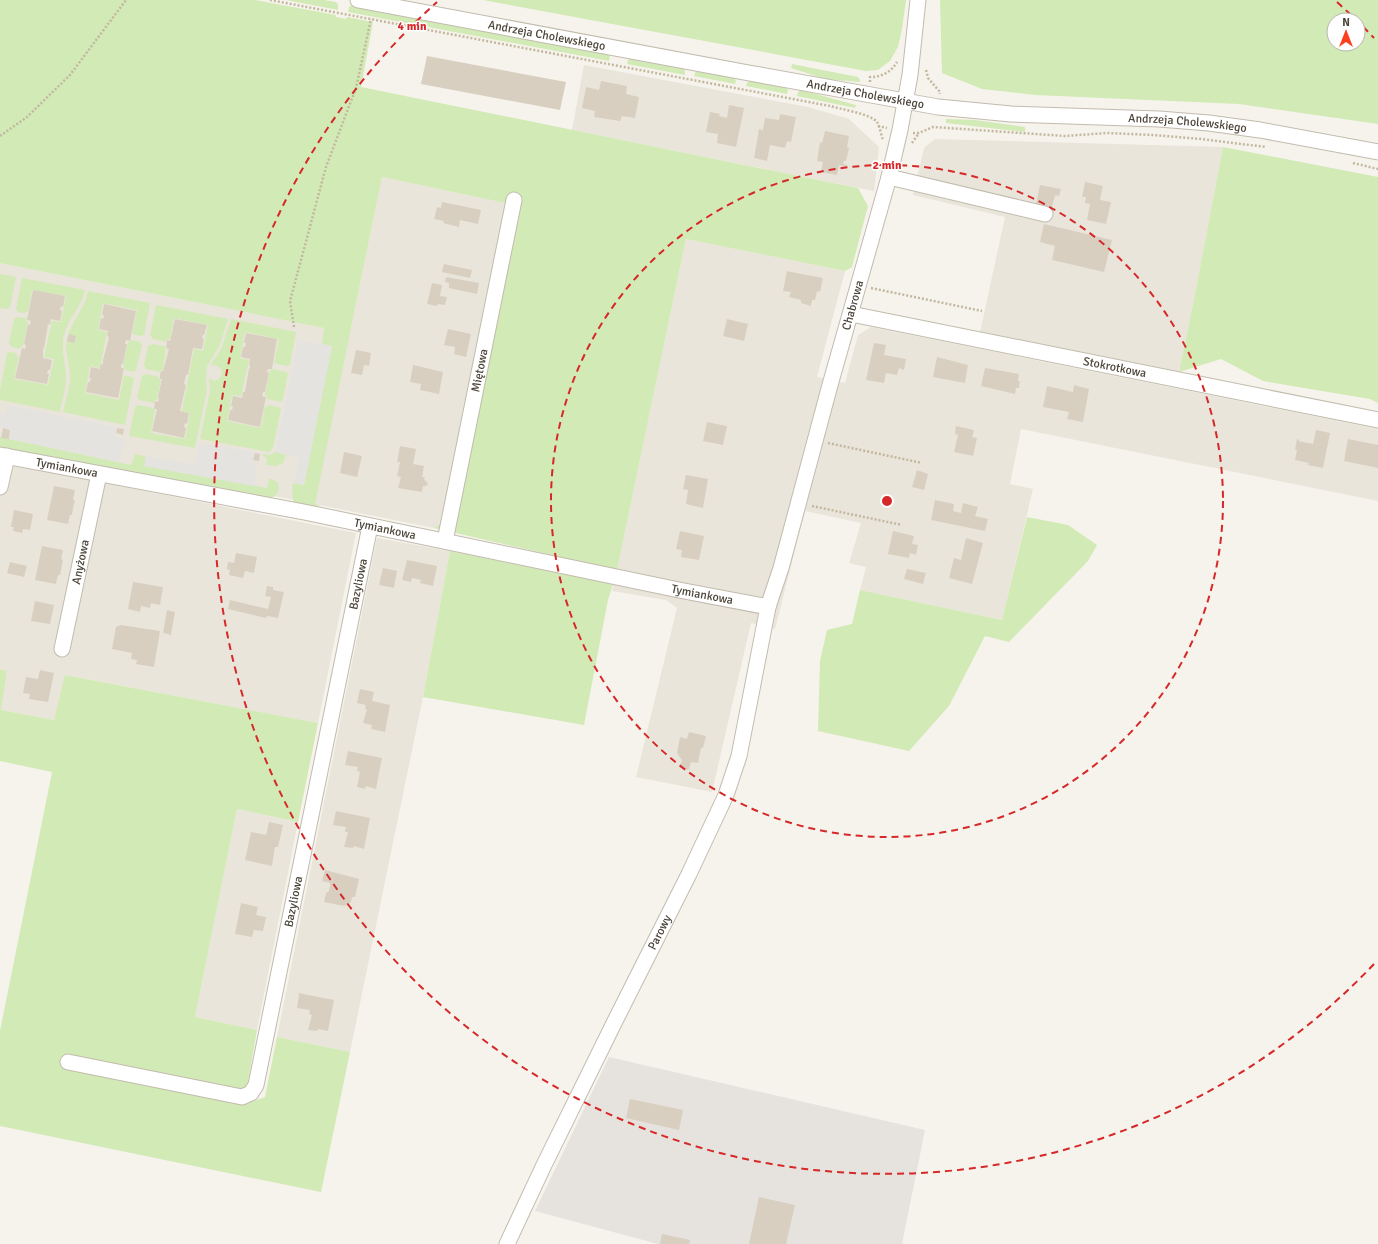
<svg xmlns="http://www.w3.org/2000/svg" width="1378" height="1244" viewBox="0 0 1378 1244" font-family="Signika,sans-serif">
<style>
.residential{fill:#eae5da}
.industrial{fill:#e6e2dd}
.green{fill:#d2eab5;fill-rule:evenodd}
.parking{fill:#e5e3e0}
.building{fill:#d8cfc1}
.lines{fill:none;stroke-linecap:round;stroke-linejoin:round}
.minor-casing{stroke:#c2bbae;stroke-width:17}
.path{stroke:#c4b79f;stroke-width:2.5;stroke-dasharray:2 2;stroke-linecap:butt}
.minor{stroke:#fff;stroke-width:15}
.ring{fill:none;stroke:#d62828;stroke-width:2;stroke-dasharray:7 5}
.labels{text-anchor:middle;stroke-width:3;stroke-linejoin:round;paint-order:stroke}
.street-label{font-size:12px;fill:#4b4439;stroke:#fff}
.centre{fill:#d62828;stroke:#fff;stroke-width:2}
.ring-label{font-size:12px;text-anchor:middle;font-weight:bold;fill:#d62828;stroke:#fff;stroke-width:3;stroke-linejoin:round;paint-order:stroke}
</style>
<rect width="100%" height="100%" fill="#f6f3ec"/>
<g class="residential">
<polygon points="584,65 808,107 849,119 879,147 874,191 572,130"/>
<polygon points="935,139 1223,147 1194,299 1179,372 980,332 1005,217 913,195 924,148"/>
<polygon points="382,177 505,203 440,524 434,528 0,441 0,263 350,333"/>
<polygon points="686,239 845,271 817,377 845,383 858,335 871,327 1378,429 1378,501 1021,429 1010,484 1033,489 1002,620 860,590 866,567 849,563 861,523 805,511 775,629 751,623 712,792 636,777 677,608 666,600 612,591 617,570"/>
<polygon points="0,462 356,533 318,723 66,675 54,720 1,710 7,671 0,669"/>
<polygon points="377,538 450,551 423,697 350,1052 277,1037"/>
<polygon points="237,809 298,822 257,1030 195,1017"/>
</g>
<polygon class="industrial" points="609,1057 925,1130 902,1244 658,1244 535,1211"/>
<g class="green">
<polygon points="0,0 255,0 336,15 336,17 346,19 347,17 373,22 361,87 858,188 868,206 852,267 845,271 686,239 617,570 434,528 440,524 505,203 382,177 315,504 319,505 318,509 295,504 293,501 292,485 294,483 304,485 332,346 322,344 324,328 0,263"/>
<polygon points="286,0 324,0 336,2 338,5 338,10"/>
<polygon points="483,0 906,0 902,29 898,47 890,61 878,70 866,71"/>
<path d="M940 0H1378V124L1239 104 1035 95 982 89 942 73ZM1334 20H1358V44H1334Z"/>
<polygon points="351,5 607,53 610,57 609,61 348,12 349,7"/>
<polygon points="631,58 683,67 685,71 685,75 627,64 628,60"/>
<polygon points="792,64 858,77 860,80 860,82 825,79 791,68"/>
<polygon points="698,70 734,77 736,81 735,84 694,76 695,73"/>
<polygon points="750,80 785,86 788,90 787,94 746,86 747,83"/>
<polygon points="801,90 856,105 855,108 797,96 798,92"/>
<polygon points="946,119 975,120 1025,127 1025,132 946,123"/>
<polygon points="1223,147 1378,177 1378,403 1370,399 1263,381 1221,359 1179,372 1194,299"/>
<polygon points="0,274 16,277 10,307 8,309 0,308"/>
<path d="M22 278 85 290C82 307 68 318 64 335 61 349 65 361 66 375 67 387 62 400 60 412L0 400V391L7 353 9 352 17 353 16 355 19 356 14 379 48 385 54 359 44 357 52 321 61 322 66 296 32 290 28 312 26 311 25 313 18 312 16 309Z"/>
<path d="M88 291 150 303 144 335 141 336 132 334 137 310 103 303 98 330 107 332 100 368 90 366 85 393 119 400 124 375 134 378 125 425 63 412C65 401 70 388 70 376 70 363 64 352 67 339 71 321 85 309 88 291Z"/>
<polygon points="156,305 228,319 219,347 207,366 206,379 207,390 195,448 129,436 135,407 139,405 153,408 153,409 155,410 151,433 185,439 190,413 182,411 194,349 203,351 208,325 174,318 170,339 167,339 166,342 153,339 150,335"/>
<polygon points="18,317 27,318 26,321 28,322 23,346 21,346 20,349 12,347 9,343 14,319"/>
<path d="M231 319 296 332 290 365 287 366 274 363 279 339 245 332 240 358 249 360 241 396 232 395 227 421 261 428 265 407H267L268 405 279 407 281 409 273 448 269 452 200 439 210 391 209 378 215 381C227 376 222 363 210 366L221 349Z"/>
<polygon points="131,340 140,342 142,345 136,370 134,372 125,370 125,368 123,367 128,342 130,342"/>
<polygon points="152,344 165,346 165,349 166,349 163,370 161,370 160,372 146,369 144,365 148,346"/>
<polygon points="273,369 286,372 288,374 283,399 281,402 267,399 267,396 265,395 270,370 272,370"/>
<polygon points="146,374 159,377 159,379 161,380 157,400 155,400 154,403 139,400 137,397 142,376"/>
<path d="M0 437 131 465 135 454 144 456 146 458 145 466 267 488 269 479H271L277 482C281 489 278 496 271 498L0 449Z"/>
<polygon points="275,452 286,455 283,463 276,466 266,465 267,458 263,456 263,454 270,455"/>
<polygon points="1027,517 1068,525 1097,545 1088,561 1009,642 985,636 949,706 909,751 818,731 820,661 827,630 852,624 860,590 1002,620"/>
<polygon points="450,551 613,584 608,600 584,725 423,697"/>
<polygon points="0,669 7,671 1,710 54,720 65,675 318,723 298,822 237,809 195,1017 257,1030 247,1087 236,1092 66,1055 63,1066 246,1104 265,1097 277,1037 350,1052 321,1192 0,1126 0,1031 52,772 0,761"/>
</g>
<g class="parking">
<polygon points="298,340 332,346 304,485 294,483 299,457 275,452"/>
<polygon points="7,405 116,427 114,437 125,439 120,462 9,439 11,429 0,427 0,414 5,414"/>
<polygon points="199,443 254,452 252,462 257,463 254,486 144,466 146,456 195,465"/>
</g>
<g class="building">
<polygon points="427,56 566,82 560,110 421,84"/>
<polygon points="601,81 627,86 626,94 639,97 635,118 622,116 620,121 594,117 595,111 582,108 586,87 599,90"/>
<polygon points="729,105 744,108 736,147 717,143 718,134 706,132 710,112 720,114 719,116 727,118"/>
<polygon points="780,114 796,117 791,142 787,141 785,148 770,145 767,161 754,158 759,129 763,130 765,118 779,120"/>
<polygon points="825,131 849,136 847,147 849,148 846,161 844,161 843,164 847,165 846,167 839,165 837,175 821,172 823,162 817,161 820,142 822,143"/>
<polygon points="1085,182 1103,186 1100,200 1111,202 1106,224 1087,220 1090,204 1085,203 1086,197 1082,197"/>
<polygon points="1040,185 1061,189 1059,196 1055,195 1052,207 1036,204"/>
<polygon points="442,202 481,210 478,224 460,220 459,227 443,223 444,221 434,219 437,207 441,208"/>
<polygon points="1044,224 1112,240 1104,272 1052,260 1055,246 1040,242"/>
<polygon points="444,264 472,270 470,278 442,272"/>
<polygon points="787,271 796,273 823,278 820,292 817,291 815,300 812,300 811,306 801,303 801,300 789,297 791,292 783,291"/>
<polygon points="446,277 479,283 477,294 449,288 449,283 445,282"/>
<polygon points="432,283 442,285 440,296 447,297 445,305 438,304 437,306 427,304"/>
<polygon points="33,290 65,296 63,307 61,306 60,310 62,311 60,321 51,319 50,325 48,324 44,349 43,348 43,358 52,360 50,370 48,370 47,374 49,374 47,384 15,378 22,348 25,349 26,345 24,344 28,324 30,325 31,321 27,320"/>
<polygon points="104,304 136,311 130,341 126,340 125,344 127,344 123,364 121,364 121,368 124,368 118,398 86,392 88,382 90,382 91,378 89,378 91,367 100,369 101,364 103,364 103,360 109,337 107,336 108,331 99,329 101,318 103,319 104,315 102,315"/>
<polygon points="175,319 207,325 204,335 203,335 202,338 204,339 202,349 193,348 188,375 186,375 184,384 186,385 180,411 189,413 187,424 185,423 184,427 186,428 184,438 152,431 157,409 154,409 155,401 158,402 159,398 158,397 162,379 160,379 160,374 161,371 163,371 169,349 166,348 167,340 170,341"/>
<polygon points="727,319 748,324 744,341 723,336"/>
<polygon points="448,329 471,334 466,357 454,354 455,347 444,345"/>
<polygon points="246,333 277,339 272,369 268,369 267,372 269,373 265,392 263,392 262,396 266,397 260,427 228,420 230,410 232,410 233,407 231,406 233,396 242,398 243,392 245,392 249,368 250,369 250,365 249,365 250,359 241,357 243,347 245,347 246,343 244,343"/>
<polygon points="69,334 76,336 74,343 67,341"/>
<polygon points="874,343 886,345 884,355 906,359 904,370 899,368 897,375 886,373 884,383 866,380"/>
<polygon points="356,350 371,353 369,366 364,365 362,375 351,373"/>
<polygon points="937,357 968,365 965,383 933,377"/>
<polygon points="413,365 443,372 439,394 420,390 421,384 410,382"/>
<polygon points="985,368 1019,374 1018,381 1020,381 1019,388 1016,388 1015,394 981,386"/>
<polygon points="1074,385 1089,389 1083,422 1067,419 1069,412 1043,407 1047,386 1073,392"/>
<polygon points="707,422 727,426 723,445 703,441"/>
<polygon points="956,426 974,430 972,437 977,438 973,456 954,452 958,435 955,434"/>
<polygon points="3,428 10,430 9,439 1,438"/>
<polygon points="117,428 124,429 123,435 116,433"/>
<polygon points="1316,430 1330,433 1323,468 1308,465 1309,463 1295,460 1297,450 1295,449 1297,439 1299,440 1298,441 1313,444"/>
<polygon points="1348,439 1378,445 1378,468 1344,461"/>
<polygon points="400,446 416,449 413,464 424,466 422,477 425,477 424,480 426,481 428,484 426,486 423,486 422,492 398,488 401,477 397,476 400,462 397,462"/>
<polygon points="344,452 362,456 357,477 340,473"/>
<polygon points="255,453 260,454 259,461 253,460"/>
<polygon points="917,470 928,474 924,490 912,487"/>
<polygon points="686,475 708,479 703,508 686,504 688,490 683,489"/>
<polygon points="54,486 75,490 73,500 75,500 73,508 72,515 70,515 68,524 47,520"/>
<polygon points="935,500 954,504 953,511 961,513 963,503 978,507 975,516 988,519 985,531 931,520"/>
<polygon points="14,510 33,514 30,530 23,529 22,533 13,531 14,527 11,527"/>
<polygon points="680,531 704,536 699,560 681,557 682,550 676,549"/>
<polygon points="893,531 914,536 912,544 918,545 916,555 910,553 909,558 888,554"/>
<polygon points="966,538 983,543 972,584 949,578 954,558 961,560"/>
<polygon points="42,546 63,550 61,559 63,560 60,575 58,575 56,584 35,580"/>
<polygon points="236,553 257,557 254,573 245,571 243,578 229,575 230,570 227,569 228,562 234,563"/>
<polygon points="407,560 437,566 433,586 420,583 421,580 412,578 411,582 402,580"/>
<polygon points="10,562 27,566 24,577 7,573"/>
<polygon points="383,568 397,571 394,588 379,585"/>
<polygon points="907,569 926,573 923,584 904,579"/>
<polygon points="133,582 163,587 160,605 151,603 150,608 141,606 140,612 128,609"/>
<polygon points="267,586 273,587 273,590 284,592 278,618 267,616 266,618 228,609 230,600 268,609 271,597 265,596"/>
<polygon points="35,601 54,605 50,624 31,621"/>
<polygon points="167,610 175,612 171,635 163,633"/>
<polygon points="121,625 160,631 154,667 136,664 137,660 131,659 132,653 112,649 116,627"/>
<polygon points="40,670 54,673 48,702 29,699 30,694 23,693 26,677 38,679"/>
<polygon points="360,689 374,692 372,701 390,705 385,732 371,729 372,725 363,723 367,709 365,709 366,705 357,703"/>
<polygon points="689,732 706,736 703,748 701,748 698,763 691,762 689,769 687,770 682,768 680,767 682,760 677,753 680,737 687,739"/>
<polygon points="348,751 382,758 376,789 366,786 365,789 357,787 360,772 357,771 358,767 345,765"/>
<polygon points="336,811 370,818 364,849 354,846 353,848 344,847 348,832 345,832 346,827 333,825"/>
<polygon points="269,822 283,825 278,847 275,847 272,866 245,860 251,832 266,835"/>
<polygon points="325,870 359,879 355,897 352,897 351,902 344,906 324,902 326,893 329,891 330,886 330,883 322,881"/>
<polygon points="241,903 258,907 256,915 266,917 263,931 254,930 252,937 235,934"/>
<polygon points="298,993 334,1000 328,1031 318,1029 317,1031 308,1030 312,1015 309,1014 310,1010 297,1008 299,995"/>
<polygon points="630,1099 683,1110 679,1130 626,1118"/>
<polygon points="759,1197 795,1205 786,1244 749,1244"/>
<polygon points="662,1234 690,1240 689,1244 660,1244"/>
</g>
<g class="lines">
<defs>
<g id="minor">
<path id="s1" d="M358 0 749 73 938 107 1011 114 1159 119 1209 123 1260 130 1378 152"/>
<polyline points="889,177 1045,214"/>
<path id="s2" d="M851 314 1378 420"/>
<path id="s3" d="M0 455 304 512 679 590 768 607"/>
<polyline points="0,487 7,456"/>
<path id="s4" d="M445 541 514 200"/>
<path id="s5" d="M62 649 99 474"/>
<path id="s6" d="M68 1062 242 1097 251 1093 256 1085 370 526"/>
<path id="s7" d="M507 1244 544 1165 615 1021 689 874 726 795 739 756 768 607 781 568 830 385 889 177 900 130 910 75 918 0"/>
</g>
</defs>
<use href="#minor" class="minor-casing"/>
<g class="path">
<path d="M270 0 830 106C840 109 871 114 877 122 880 127 881 135 883 140"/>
<polyline points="926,70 928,78 940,92 940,94"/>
<path d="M870 82V77C882 77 891 72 897 62"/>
<polyline points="878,126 887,128"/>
<polyline points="913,133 919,133 933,127 1065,136 1107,133 1153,135 1201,139 1266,147"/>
<polyline points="0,136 27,117 70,75 126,0"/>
<polyline points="912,143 919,133"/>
<polyline points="1353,163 1378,169"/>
<polyline points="871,288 982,311"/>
<polyline points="294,327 290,301 326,167 356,88 371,19"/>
<polyline points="828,443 922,463"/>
<polyline points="812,506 902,525"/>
</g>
<use href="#minor" class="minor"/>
</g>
<g class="ring">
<circle cx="887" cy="501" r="336"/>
<path d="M1374 964A672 672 0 1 1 437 2M1337 2A672 672 0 0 1 1374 38"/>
</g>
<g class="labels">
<g class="street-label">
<text dy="4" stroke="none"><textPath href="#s1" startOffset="192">Andrzeja Cholewskiego</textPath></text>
<text dy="4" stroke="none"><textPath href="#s1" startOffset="516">Andrzeja Cholewskiego</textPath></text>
<text dy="4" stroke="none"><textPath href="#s1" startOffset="840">Andrzeja Cholewskiego</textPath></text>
<text dy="4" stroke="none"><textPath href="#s7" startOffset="1006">Chabrowa</textPath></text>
<text dy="4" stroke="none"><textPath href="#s2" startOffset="269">Stokrotkowa</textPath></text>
<text dy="4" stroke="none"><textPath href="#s4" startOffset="174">Miętowa</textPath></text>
<text dy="4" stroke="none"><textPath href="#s3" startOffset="68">Tymiankowa</textPath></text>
<text dy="4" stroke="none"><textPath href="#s3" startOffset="392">Tymiankowa</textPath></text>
<text dy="4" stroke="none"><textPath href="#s5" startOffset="89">Anyżowa</textPath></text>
<text dy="4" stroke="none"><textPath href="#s6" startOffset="708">Bazyliowa</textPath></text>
<text dy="4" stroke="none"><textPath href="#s3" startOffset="716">Tymiankowa</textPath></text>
<text dy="4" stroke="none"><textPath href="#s6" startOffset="384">Bazyliowa</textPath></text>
<text dy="4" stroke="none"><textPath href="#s7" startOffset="347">Parowy</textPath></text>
</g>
</g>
<circle cx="887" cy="501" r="6" class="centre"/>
<g class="ring-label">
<text x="412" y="30">4 min</text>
<text x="887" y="169">2 min</text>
</g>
<g transform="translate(1346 32)"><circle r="19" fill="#ffffff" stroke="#b7b4b0"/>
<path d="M0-3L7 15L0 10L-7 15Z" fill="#fc3f1d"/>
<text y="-6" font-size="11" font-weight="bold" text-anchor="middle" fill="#4b4439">N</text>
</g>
</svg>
